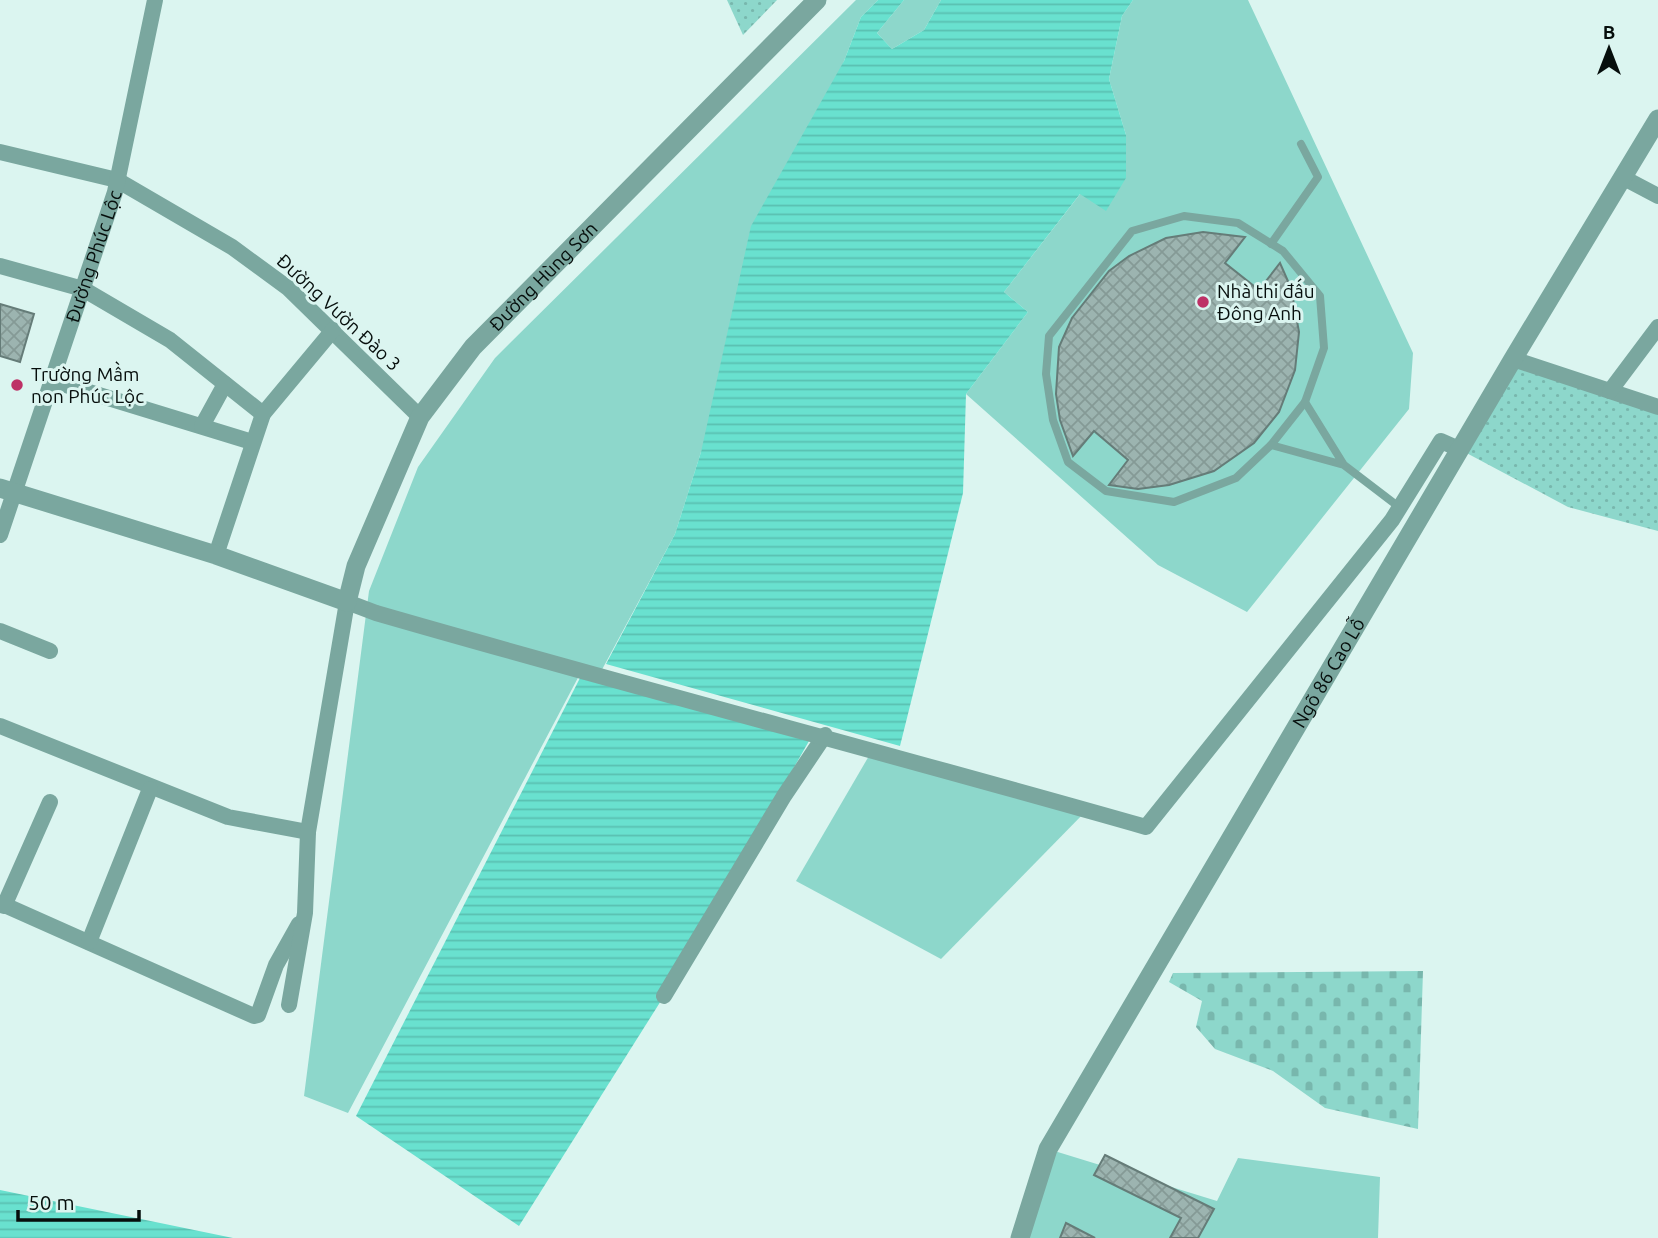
<svg xmlns="http://www.w3.org/2000/svg" width="1658" height="1238" viewBox="0 0 1658 1238" font-family="Ubuntu,sans-serif">
<style>
.grass{fill:#8dd7cb}
.cemetery{fill:url(#cemetery-stones)}
.garden{fill:url(#garden-dots)}
.water{fill:url(#water-rules)}
.building{fill:url(#building-cross-hatch);stroke:#657c78;stroke-width:2}
.lines{fill:none;stroke-linecap:round;stroke-linejoin:round}
.service{stroke:#7aa79f;stroke-width:8}
.minor{stroke:#7aa79f;stroke-width:16}
.tertiary{stroke:#7aa79f;stroke-width:19}
.poi-dot{fill:#bd3166;stroke:#dbf5f0;stroke-width:2.5}
.labels{text-anchor:middle;stroke-width:6;stroke-linejoin:round;paint-order:stroke}
.street-label{font-size:19px;fill:#060e0c;stroke:#dbf5f0}
.poi-label{font-size:19px;fill:#060e0c;stroke:#dbf5f0;text-anchor:start}
</style>
<defs>
<pattern id="cemetery-stones" width="16" height="16" patternUnits="userSpaceOnUse" patternTransform="scale(1.75)"><rect width="16" height="16" fill="#8dd7cb"/><path d="M2 7V4a2 2 0 0 1 4 0v3zM10 15v-3a2 2 0 0 1 4 0v3z" fill="#78b7ad"/></pattern>
<pattern id="garden-dots" width="8" height="8" patternUnits="userSpaceOnUse" patternTransform="scale(1.75)"><rect width="8" height="8" fill="#8dd7cb"/><path d="M2 2h.1M6 6h.1" fill="none" stroke="#78b7ad" stroke-width="1.8" stroke-linecap="round"/></pattern>
<pattern id="water-rules" width="6" height="5" patternUnits="userSpaceOnUse" patternTransform="scale(1.75)"><rect width="6" height="5" fill="#69e1cf"/><path d="M0 2.5h6" fill="none" stroke="#5ac0b1"/></pattern>
<pattern id="building-cross-hatch" width="8" height="8" patternUnits="userSpaceOnUse" patternTransform="scale(1.75)"><rect width="8" height="8" fill="#9cb4b0"/><path d="M0 0l8 8M0 8l8-8" fill="none" stroke="#859a96"/></pattern>
</defs>
<rect width="100%" height="100%" fill="#dbf5f0"/>
<g class="grass">
<polygon points="856,0 878,0 861,17 844,61 701,452 675,534 598,677 581,672 348,1113 304,1096 369,591 418,467 495,358"/>
<polygon points="904,0 941,0 924,30 892,49 877,33"/>
<polygon points="1133,0 1248,0 1413,353 1409,409 1247,612 1158,565 966,394 1028,312 1004,292 1126,135 1109,79 1122,16"/>
<polygon points="873,749 1087,810 941,959 796,881"/>
<polygon points="1048,1149 1217,1201 1238,1158 1380,1177 1378,1238 1018,1238"/>
</g>
<polygon class="cemetery" points="1423,971 1418,1129 1325,1108 1273,1071 1215,1049 1196,1027 1202,1001 1169,982 1173,973"/>
<g class="garden">
<polygon points="727,0 777,0 743,35"/>
<polygon points="1513,359 1658,407 1658,531 1568,507 1459,449"/>
</g>
<g class="water">
<polygon points="878,0 904,0 877,33 892,49 924,30 941,0 1133,0 1122,16 1109,79 1126,135 1126,178 1106,211 1080,194 1004,292 1028,312 966,394 963,493 900,746 606,664 675,534 701,452 751,226 844,61 861,17"/>
<polygon points="580,678 809,741 664,996 519,1226 356,1116"/>
<polygon points="0,1190 233,1238 0,1238"/>
</g>
<g class="building">
<polygon points="1203,232 1245,237 1225,263 1259,290 1280,263 1291,288 1299,332 1295,370 1279,412 1254,443 1214,471 1169,485 1138,489 1109,485 1128,460 1094,431 1073,456 1060,420 1056,394 1059,347 1072,318 1109,271 1129,256 1166,238"/>
<polygon points="0,304 34,314 20,362 0,356"/>
<polygon points="1105,1155 1214,1209 1198,1238 1170,1238 1181,1218 1094,1175"/>
<polygon points="1066,1223 1095,1238 1060,1238"/>
</g>
<g class="lines">
<g class="service">
<polyline points="1271,244 1318,177 1301,144"/>
<polyline points="1271,445 1305,402"/>
<polyline points="1344,465 1271,445 1236,478 1174,502 1106,491 1068,462 1053,420 1046,374 1049,336 1132,231 1184,216 1238,223 1283,251 1320,296 1324,348 1305,402 1344,465 1399,507"/>
</g>
<g class="minor">
<polyline points="0,152 117,180 232,247 288,288 420,417"/>
<polyline points="1622,177 1658,196"/>
<polyline points="0,266 83,289 170,340 263,414"/>
<polyline points="1513,359 1658,407"/>
<polyline points="53,381 252,442"/>
<polyline points="1610,391 1658,327"/>
<polyline points="202,426 225,384"/>
<path id="s1" d="M0 535 115 192 155 0"/>
<polyline points="216,555 263,414 333,330"/>
<polyline points="0,631 50,651"/>
<polyline points="0,726 228,817 308,832"/>
<polyline points="0,903 254,1016 258,1015 276,965 299,924"/>
<polyline points="4,906 50,802"/>
<polyline points="89,942 150,789"/>
<polyline points="664,996 784,796 825,735"/>
<path d="M289 1005 305 913 308 832 347 602 376 613C632 687 890 754 1146 827L1392 520 1441 441 1459 449"/>
</g>
<g class="tertiary">
<path id="s2" d="M0 488 216 555 347 602 356 566 420 417 473 347 817 0"/>
<path id="s3" d="M1020 1238 1048 1149 1513 359 1658 119"/>
</g>
</g>
<g class="poi-dot">
<circle cx="1203" cy="302" r="7"/>
<circle cx="17" cy="385" r="7"/>
</g>
<g class="labels">
<g class="street-label">
<text dy="7" stroke="none"><textPath href="#s1" startOffset="294">Đường Phúc Lộc</textPath></text>
<text dy="7" stroke="none"><textPath href="#s2" startOffset="752">Đường Hùng Sơn</textPath></text>
<text transform="translate(339 312) rotate(43)" y="7">Đường Vườn Đào 3</text>
<text dy="7" stroke="none"><textPath href="#s3" startOffset="646">Ngõ 86 Cao Lỗ</textPath></text>
</g>
<g class="poi-label">
<text x="1217" y="298">Nhà thi đấu<tspan x="1217" dy="22">Đông Anh</tspan></text>
<text x="31" y="381">Trường Mầm<tspan x="31" dy="22">non Phúc Lộc</tspan></text>
</g>
</g>
<g transform="translate(1609 49)" stroke="#dbf5f0" stroke-width="5" paint-order="stroke">
<path d="M0-5L12 26L0 18L-12 26Z" fill="#060e0c"/>
<text y="-10" font-size="19" font-weight="bold" text-anchor="middle" fill="#060e0c">B</text>
</g>
<path d="M18 1210v10h121v-10" fill="none" stroke="#060e0c" stroke-width="3.5"/>
<text x="28" y="1210" font-size="21" fill="#060e0c" stroke="#dbf5f0" stroke-width="5" paint-order="stroke">50 m</text>
</svg>
